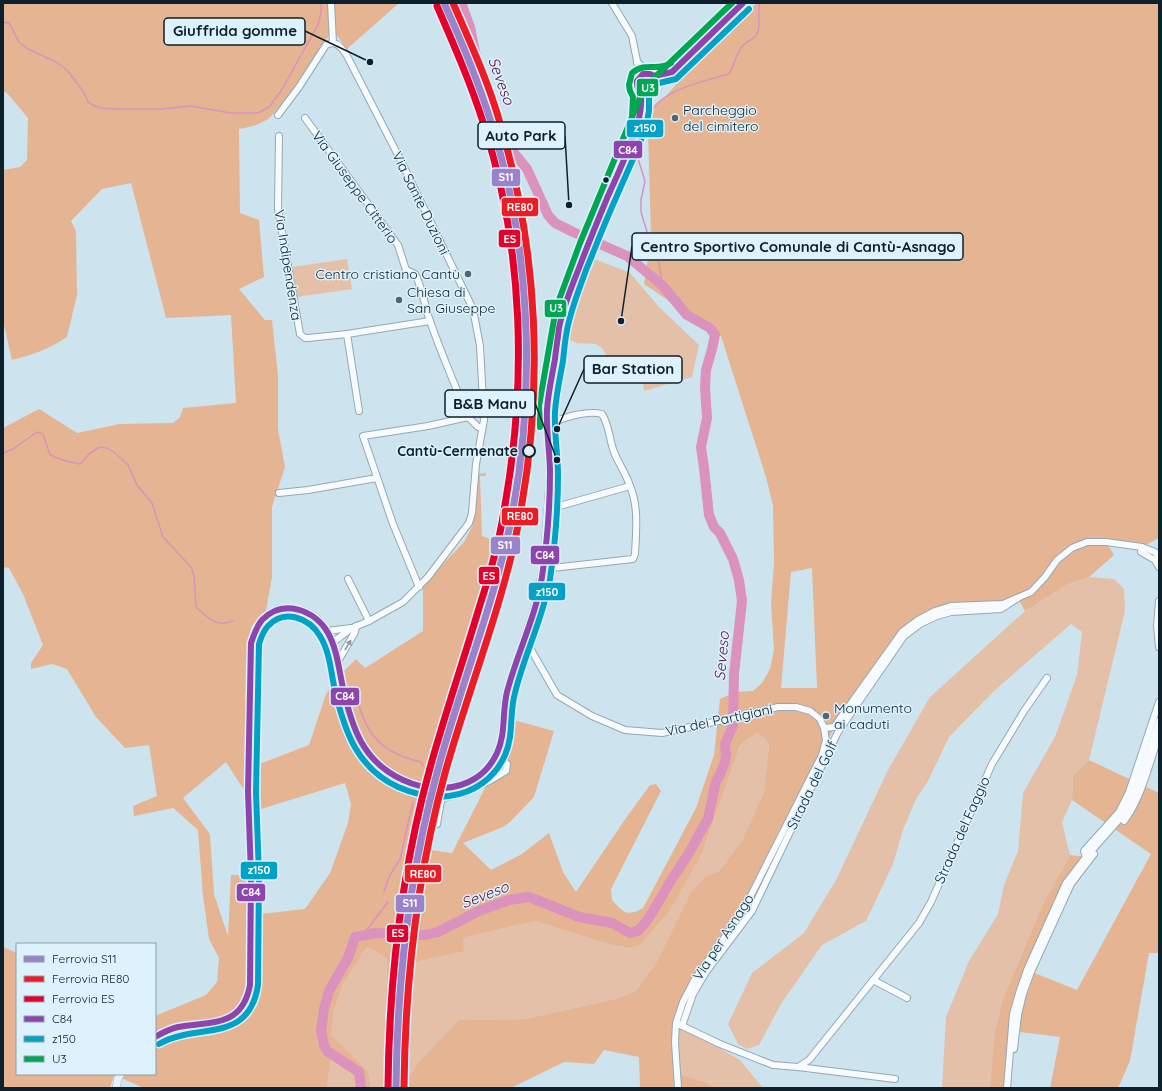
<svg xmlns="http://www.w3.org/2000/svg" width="1162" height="1091" viewBox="0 0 1162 1091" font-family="Quicksand,sans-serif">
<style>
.green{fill:#e4c0a9}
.forest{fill:#e5b493;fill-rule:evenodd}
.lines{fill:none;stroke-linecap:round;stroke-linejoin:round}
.stream{stroke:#db92bd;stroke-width:1.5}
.river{stroke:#db92bd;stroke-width:10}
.minor-casing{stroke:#94a8b2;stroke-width:8}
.major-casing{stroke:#aab5c3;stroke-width:8}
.minor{stroke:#f8fbfd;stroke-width:6}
.major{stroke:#edf0f6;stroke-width:7}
.bus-1-casing{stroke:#ddf2fd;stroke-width:9}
.bus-2-casing{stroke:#ddf2fd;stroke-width:9}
.bus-3-casing{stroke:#ddf2fd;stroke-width:9}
.bus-1{stroke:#8e44ad;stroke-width:6}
.bus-2{stroke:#01a2c6;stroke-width:6}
.bus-3{stroke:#00a651;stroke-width:6}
.rail-1-casing{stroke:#ddf2fd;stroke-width:10}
.rail-2-casing{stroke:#ddf2fd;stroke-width:10}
.rail-3-casing{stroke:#ddf2fd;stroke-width:10}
.rail-1{stroke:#9a83c9;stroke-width:7}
.rail-2{stroke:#ed1c24;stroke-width:7}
.rail-3{stroke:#e4002b;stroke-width:7}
.oneway{fill:#8e999e}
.poi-dot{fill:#506570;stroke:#ddf2fd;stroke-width:1.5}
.bus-dot{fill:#0c212b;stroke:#ddf2fd;stroke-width:1.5}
.stop-dot{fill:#ddf2fd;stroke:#0c212b;stroke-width:2}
.labels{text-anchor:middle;stroke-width:3;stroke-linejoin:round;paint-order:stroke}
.poi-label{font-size:14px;fill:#0c212b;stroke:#ddf2fd;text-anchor:start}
.street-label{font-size:14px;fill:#0c212b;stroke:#ddf2fd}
.stop-label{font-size:14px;font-weight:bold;fill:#0c212b;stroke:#ddf2fd;text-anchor:end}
.water-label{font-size:15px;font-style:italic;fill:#5b143c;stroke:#ddf2fd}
.leader{fill:none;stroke:#0c212b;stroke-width:1.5}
.callout-dot{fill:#0c212b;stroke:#ddf2fd;stroke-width:1.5}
.callout{fill:#ddf2fd;stroke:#0c212b;stroke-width:1.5}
.callout-label{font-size:15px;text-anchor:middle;font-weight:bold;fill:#0c212b}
.line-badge{stroke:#ddf2fd;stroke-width:1.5}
.badge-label{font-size:11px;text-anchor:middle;font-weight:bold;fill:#fff}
</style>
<rect width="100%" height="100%" fill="#cde4ef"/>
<g class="green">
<polygon points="588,257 621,269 630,273 659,307 699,345 692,377 644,391 641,372 614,374 603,349 596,344 577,343 564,338"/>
<polygon points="347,259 352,289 297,297 292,267"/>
<polygon points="1089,577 1114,579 1124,589 1125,611 1089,760 1073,776 1072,800 1062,822 1070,855 1044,902 992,1077 990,1088 942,1088 946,1017 969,961 998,914 1004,885 1018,851 1023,793 1055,737 1077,675 1082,632 1071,624 994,691 949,737 928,781 916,799 903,830 893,864 866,921 822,945 781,1004 759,1045 747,1049 738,1044 728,1024 752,973 804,933 836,880 888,770 930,697 1025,611 1068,584"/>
<polygon points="757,733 766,737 769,746 764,792 743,839 719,871 706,876 692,890 657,961 636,991 615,999 525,1019 460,1020 418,1063 410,1077 404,1060 412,963 463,951 463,940 467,937 535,921 612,945 628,948 743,742"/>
<polygon points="367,947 387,958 384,1088 371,1088 368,1071 331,1035 334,1011 343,984"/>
<polygon points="676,1023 740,1060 763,1088 714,1088 707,1083 677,1073"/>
<polygon points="329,1058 356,1077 358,1087 356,1088 327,1088"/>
</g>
<g class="forest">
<path d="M3 3H399L347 49 338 37 332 32C312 56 299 84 279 107 275 111 272 116 268 119 260 125 249 127 239 129L240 213 259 220 264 277 239 289 265 320H272L278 375V429L285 467 272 507V577L265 616 252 635 249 768 309 745 326 694 340 675 356 659 365 668 423 631V585L464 542 473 525 478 476V474L486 473V476H480L482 536 495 541 409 847 452 853 484 790 506 718 554 731 534 797 510 822 503 827 463 843 491 870 522 854 549 833 563 872 576 892 626 818 650 785 656 784 661 791 611 889 612 900C624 913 627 917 643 908L696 808 714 755 720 699 735 692 753 691 762 683 770 669 774 649 771 604 774 562 773 506 766 477 721 336 644 284 651 237 648 129 655 107 666 96 711 44 757 3H1159V538L1142 547 1106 542 1114 555 1089 577 1068 584 1025 611 1018 598 918 620 834 727 822 755 743 911 695 979 676 1023 677 1073 707 1083 714 1088H640L639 1057 604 1050 594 1064 564 1062 511 1088H384L387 958 367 947 343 984 334 1011 331 1035 368 1071 371 1088H356L358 1087 356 1077 330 1059 327 1088H144L114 1075 110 1088H5L3 1085V947L17 953V1074H155V1016L206 995 217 982 219 958 209 939 203 896 198 830 173 808 134 816 133 806 157 796 149 745 125 748 96 717 67 669 52 664 31 669V663L43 645 23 594 9 568 3 567V428L39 409 77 433 120 424 173 423 180 417 183 408 236 403 231 315 166 318 131 183 102 189 71 221 76 231 77 295 67 337C49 349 32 355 12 360L3 321V170L20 167 27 160 28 118 7 93 3 91ZM812 568 817 688H781L791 572ZM757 733 766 738 769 746 764 792 743 839 719 871 706 876 692 890 657 961 636 991 615 999 525 1019 459 1020 418 1063 410 1076 404 1060 412 963 464 951 463 940 467 937 535 921 612 945 629 948 640 944 670 910 701 855 739 748 743 742ZM226 762 244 790 245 814 345 783 351 804 348 823 330 873 305 909 251 915V875H231L228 936 214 894 210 834 183 798Z"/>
<polygon points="1089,760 1159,793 1159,953 1149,953 1130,1061 1118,1088 1050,1088 1060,1037 1012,1031 1007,1088 990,1088 995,1033 1003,1000 1044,902 1070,855 1086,857 1027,970 1077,990 1151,854 1072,800 1073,776"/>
</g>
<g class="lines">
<g class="stream">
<polyline points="3,22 9,23 19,42 28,49 56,62 67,70 83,91 89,103 95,106 100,108 116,109 161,109 191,106 230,113 256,113 260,112 269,107 281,91 318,25 321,12 321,3"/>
<path d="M645 125C648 119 651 111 655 106 670 88 708 80 729 74 734 65 736 55 741 48 745 41 754 40 757 34 762 27 756 14 760 3"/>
<polyline points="643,128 637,143 636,152 645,181 641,200 641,212 651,245 659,263 662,285"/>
<path d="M3 453 13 449 37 432 43 434 50 455C60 460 69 462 80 464L90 453 98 448 102 447 109 449 116 454 128 465 137 485 152 503 163 537 191 567 194 576 196 607C201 612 212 622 220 623 224 624 228 622 233 621"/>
<path d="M266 626C286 608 310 613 322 636"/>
<polyline points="325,646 331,667"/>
<path d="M355 690C364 732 378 752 421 762L423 766"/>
<polyline points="384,891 390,875 400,859 413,802"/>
<polyline points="365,935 366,931 388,902"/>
</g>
<polyline class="river" points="361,1088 359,1072 327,1051 324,1045 321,1031 324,1009 329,991 348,958 355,937 376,933 411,935 425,935 438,932 479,911 509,900 529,897 579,917 612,923 630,933 638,931 649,918 670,882 689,853 708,818 716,781 719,777 725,762 726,755 725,744 733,726 734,674 742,601 739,580 733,559 720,533 714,527 709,515 704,468 701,447 707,418 705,387 706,370 712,349 715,335 710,328 687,315 662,285 627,256 573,232 555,223 548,215 527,169 509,147 477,62 470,27 461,3"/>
<defs>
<g id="minor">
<polyline points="331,3 333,43"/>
<polyline points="612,3 632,36 640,76"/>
<polyline points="637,62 650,74"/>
<path d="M278 115 299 87 326 45C336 40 340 46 346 54L399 157 473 309 480 346 484 420 476 464 472 513 469 523 428 577 403 602 369 621 352 628 332 643"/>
<path d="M305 118 398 245 406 270 415 274C423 289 424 305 430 321 441 353 455 385 468 417"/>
<polyline points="638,123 652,130"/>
<polyline points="279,136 278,209 300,334 305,338 308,338 347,334 430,321"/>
<polyline points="347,334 359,411"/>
<path d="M547 426C559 418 587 410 602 414 609 425 609 437 613 449 617 462 626 473 630 486"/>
<polyline points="279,493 308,490 377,478"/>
<polyline points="1142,547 1141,552 1155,560 1159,567"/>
<path d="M543 569 633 559 635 554C636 532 639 507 630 486L556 507H548"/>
<polyline points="348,579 369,621"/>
<polyline points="419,587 393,524 363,436 428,426 468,417 477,426 482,429"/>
<polyline points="1159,601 1157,626 1159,647"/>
<polyline points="327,631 351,628"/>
<polyline points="523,642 530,648 557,695 592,716 625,730 662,733 742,716 778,707 796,707 810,711 820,719 824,728 826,740 822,755 743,911 695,979 683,1002 676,1023 675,1042 678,1088"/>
<polyline points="337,663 355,632 356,626"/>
<polyline points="824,728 834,727 902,632 918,620 935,611 951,606 1003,604 1031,592 1045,577 1057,560 1072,548 1087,542 1106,542 1142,547 1155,552 1159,557"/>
<path d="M1124 821C1141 800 1150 761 1159 735"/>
<polyline points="437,824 441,801 443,798 465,793 491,780 506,771 507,764 497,754"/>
<polyline points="1086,857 1084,851 1119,812 1129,792 1159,702"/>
<polyline points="873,980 907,998"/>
<polyline points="676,1023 720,1044 773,1065 798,1067 809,1060 919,923 931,902 992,764 1024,711 1047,678"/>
<polyline points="682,1026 693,994 706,972 752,911 838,732 904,636 920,624 937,616 951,612 1001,609 1018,598"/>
<polyline points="1014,1049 1018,1015 1023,994 1031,972 1071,884 1094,854"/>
<polyline points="798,1067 895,1079"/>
<polyline points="1007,1088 1013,1014 1019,993 1027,970 1066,883 1086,857 1124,814 1134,794 1159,721"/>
</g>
<g id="major">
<polyline points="659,84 672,72 743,3"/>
<path d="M649 96C639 96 633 87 639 78L647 74 654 76 671 73"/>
<path d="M155 1037C182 1016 222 1036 245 1003 248 998 249 990 250 985L251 875 248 792 251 643 255 628 265 616 278 609 289 608 304 611 316 617 327 631 332 643 353 726 359 742 370 757 381 768 399 779 414 785 428 787H451L463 784 474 779 483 773 491 765 497 754 500 746 502 737 505 697 533 612 543 569 550 475 547 407 564 310 587 246 633 136 641 115 649 96 657 91 659 84 654 76"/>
<polyline points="116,1088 118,1078 121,1074"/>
</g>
</defs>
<use href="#minor" class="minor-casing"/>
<use href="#major" class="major-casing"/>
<use href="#minor" class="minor"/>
<use href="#major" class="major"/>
<defs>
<path id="bus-1" d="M155 1037C162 1033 169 1029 178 1027 211 1021 242 1028 250 985L251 875 248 792 251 643C254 635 256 627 262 620 283 598 315 610 328 633 337 649 339 670 343 688 352 728 363 762 403 780 416 786 429 789 443 788 467 787 487 775 497 753 506 734 502 712 507 692 517 653 536 617 542 577 547 543 550 507 550 473 550 452 546 431 547 410 548 393 552 376 555 359 556 348 558 338 559 328 563 307 571 288 579 268 588 244 598 220 608 196 619 172 630 148 638 123 640 114 642 106 641 96 640 90 636 88 637 81L643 74H650L654 76 672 72 743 3"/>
<path id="bus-2" d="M159 1044C197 1022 249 1045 258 985L259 875 256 792 259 644C261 638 263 631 268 626 284 608 309 618 320 636 330 652 331 673 335 691 345 732 357 768 398 787 414 794 431 798 449 796 474 793 495 778 505 755 514 735 509 714 515 693 524 655 543 619 550 579 555 545 558 509 558 475 558 454 554 433 555 412 556 395 560 378 563 361 564 351 565 340 567 330 571 309 579 290 586 270 596 246 605 222 616 198 626 174 638 150 646 126L649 111V94L645 84 646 82 655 84 676 79 749 9"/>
<g id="bus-3">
<path d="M632 118 633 97 630 91 629 85 632 73C646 61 658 72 671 63"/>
<polyline points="540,427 539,406 556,308 580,243 642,93 650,86 654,78 732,3"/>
</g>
</defs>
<use href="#bus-1" class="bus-1-casing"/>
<use href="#bus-2" class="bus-2-casing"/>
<use href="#bus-3" class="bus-3-casing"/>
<use href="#bus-1" class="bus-1"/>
<use href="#bus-2" class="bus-2"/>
<use href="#bus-3" class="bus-3"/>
<defs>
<path id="rail-1" d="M396 1088C397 981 409 876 437 773 460 686 495 603 512 515 536 389 531 245 491 122 478 81 462 42 444 3"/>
<path id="rail-2" d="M404 1088C405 982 417 876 445 773 469 687 504 603 520 515 544 385 538 250 500 123 488 81 470 42 453 3"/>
<path id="rail-3" d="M388 1088C389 980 401 873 430 768 445 714 463 662 479 608 489 577 499 544 504 511 527 384 524 250 484 125 471 84 454 45 437 6"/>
</defs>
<use href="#rail-1" class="rail-1-casing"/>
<use href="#rail-2" class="rail-2-casing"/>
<use href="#rail-3" class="rail-3-casing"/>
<use href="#rail-1" class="rail-1"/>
<use href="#rail-2" class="rail-2"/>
<use href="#rail-3" class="rail-3"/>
</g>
<defs><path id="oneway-solid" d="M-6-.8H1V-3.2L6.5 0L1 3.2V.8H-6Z"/></defs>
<use class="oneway" href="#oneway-solid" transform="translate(348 645) rotate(-59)"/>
<g class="poi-dot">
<circle cx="675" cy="118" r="4"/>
<circle cx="468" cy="274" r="4"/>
<circle cx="399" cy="300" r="4"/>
<circle cx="826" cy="716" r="4"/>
</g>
<circle class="bus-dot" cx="606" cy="180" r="3.5"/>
<circle class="stop-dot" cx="529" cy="451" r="6"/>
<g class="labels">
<g class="poi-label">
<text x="683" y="115">Parcheggio<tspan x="683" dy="16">del cimitero</tspan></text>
<text x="460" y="279" text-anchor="end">Centro cristiano Cantù</text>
<text x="407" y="297">Chiesa di<tspan x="407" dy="16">San Giuseppe</tspan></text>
<text x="834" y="713">Monumento<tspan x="834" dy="16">ai caduti</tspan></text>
</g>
<g class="street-label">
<text transform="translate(355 187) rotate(54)" y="5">Via Giuseppe Citterio</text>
<text transform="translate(421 203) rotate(64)" y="5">Via Sante Duzioni</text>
<text transform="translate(288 265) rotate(81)" y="5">Via Indipendenza</text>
<text transform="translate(719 720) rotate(-12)" y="5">Via dei Partigiani</text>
<text transform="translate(812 785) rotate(-64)" y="5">Strada del Golf</text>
<text transform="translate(962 830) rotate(-66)" y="5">Strada del Faggio</text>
<text transform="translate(723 937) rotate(-57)" y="5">Via per Asnago</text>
</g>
<g class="stop-label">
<text x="518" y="456">Cantù-Cermenate</text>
</g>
<g class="water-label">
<text transform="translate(501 81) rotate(70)" y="5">Seveso</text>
<text transform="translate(722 656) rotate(-85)" y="5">Seveso</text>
<text transform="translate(485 895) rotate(-21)" y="5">Seveso</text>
</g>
</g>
<path class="leader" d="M370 62L305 31M569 205L565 136M621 321L632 246M557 429L584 369M557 460L535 403"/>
<g class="callout-dot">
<circle cx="370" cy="62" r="4"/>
<circle cx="569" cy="205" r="4"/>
<circle cx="621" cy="321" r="4"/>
<circle cx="557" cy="429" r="4"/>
<circle cx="557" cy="460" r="4"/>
</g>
<g class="callout">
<rect x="164" y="18" width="141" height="27" rx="4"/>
<rect x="478" y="122" width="87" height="27" rx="4"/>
<rect x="632" y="233" width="331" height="27" rx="4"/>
<rect x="584" y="356" width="98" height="27" rx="4"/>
<rect x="445" y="390" width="90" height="27" rx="4"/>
</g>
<g class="callout-label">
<text x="235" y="36">Giuffrida gomme</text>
<text x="521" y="141">Auto Park</text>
<text x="798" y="252">Centro Sportivo Comunale di Cantù-Asnago</text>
<text x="633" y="374">Bar Station</text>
<text x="490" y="409">B&amp;B Manu</text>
</g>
<g class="line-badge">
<rect x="636" y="78" width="23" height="19" rx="4" fill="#00a651"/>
<rect x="626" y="119" width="38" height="19" rx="4" fill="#01a2c6"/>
<rect x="613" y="140" width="30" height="19" rx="4" fill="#8e44ad"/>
<rect x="491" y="168" width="30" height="19" rx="4" fill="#9a83c9"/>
<rect x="501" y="197" width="38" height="20" rx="4" fill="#ed1c24"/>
<rect x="498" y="229" width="23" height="19" rx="4" fill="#e4002b"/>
<rect x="544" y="299" width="23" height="19" rx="4" fill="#00a651"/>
<rect x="501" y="507" width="38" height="19" rx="4" fill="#ed1c24"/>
<rect x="490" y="536" width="31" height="19" rx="4" fill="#9a83c9"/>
<rect x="530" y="545" width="30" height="20" rx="4" fill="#8e44ad"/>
<rect x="478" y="566" width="22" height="19" rx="4" fill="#e4002b"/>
<rect x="528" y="582" width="38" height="19" rx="4" fill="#01a2c6"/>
<rect x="330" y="687" width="30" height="19" rx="4" fill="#8e44ad"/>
<rect x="240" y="861" width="38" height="19" rx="4" fill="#01a2c6"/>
<rect x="404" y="864" width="38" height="19" rx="4" fill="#ed1c24"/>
<rect x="236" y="883" width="30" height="19" rx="4" fill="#8e44ad"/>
<rect x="395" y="894" width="30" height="19" rx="4" fill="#9a83c9"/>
<rect x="386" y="924" width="23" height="19" rx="4" fill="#e4002b"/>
</g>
<g class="badge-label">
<text x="648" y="92">U3</text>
<text x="645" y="132">z150</text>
<text x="628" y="154">C84</text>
<text x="506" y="181">S11</text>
<text x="520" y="211">RE80</text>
<text x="510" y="243">ES</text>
<text x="556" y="312">U3</text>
<text x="520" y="520">RE80</text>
<text x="505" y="549">S11</text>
<text x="545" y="559">C84</text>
<text x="489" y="580">ES</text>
<text x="547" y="596">z150</text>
<text x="345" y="700">C84</text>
<text x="259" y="874">z150</text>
<text x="423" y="878">RE80</text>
<text x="251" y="896">C84</text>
<text x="410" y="907">S11</text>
<text x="398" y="937">ES</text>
</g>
<rect width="1162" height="1091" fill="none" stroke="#0c212b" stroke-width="8"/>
<rect x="16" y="943" width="140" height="132" fill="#ddf2fd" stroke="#899ea9"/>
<rect x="24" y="956" width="20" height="6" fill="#9a83c9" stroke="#899ea9"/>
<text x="52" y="963" font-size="12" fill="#0c212b">Ferrovia S11</text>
<rect x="24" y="976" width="20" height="6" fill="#ed1c24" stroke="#899ea9"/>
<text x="52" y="983" font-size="12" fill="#0c212b">Ferrovia RE80</text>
<rect x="24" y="996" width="20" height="6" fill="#e4002b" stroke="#899ea9"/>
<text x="52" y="1003" font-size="12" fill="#0c212b">Ferrovia ES</text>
<rect x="24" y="1016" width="20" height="6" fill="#8e44ad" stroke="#899ea9"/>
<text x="52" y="1023" font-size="12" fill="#0c212b">C84</text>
<rect x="24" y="1036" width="20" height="6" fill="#01a2c6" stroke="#899ea9"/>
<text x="52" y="1043" font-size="12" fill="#0c212b">z150</text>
<rect x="24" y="1056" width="20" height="6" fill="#00a651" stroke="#899ea9"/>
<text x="52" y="1063" font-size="12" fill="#0c212b">U3</text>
</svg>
